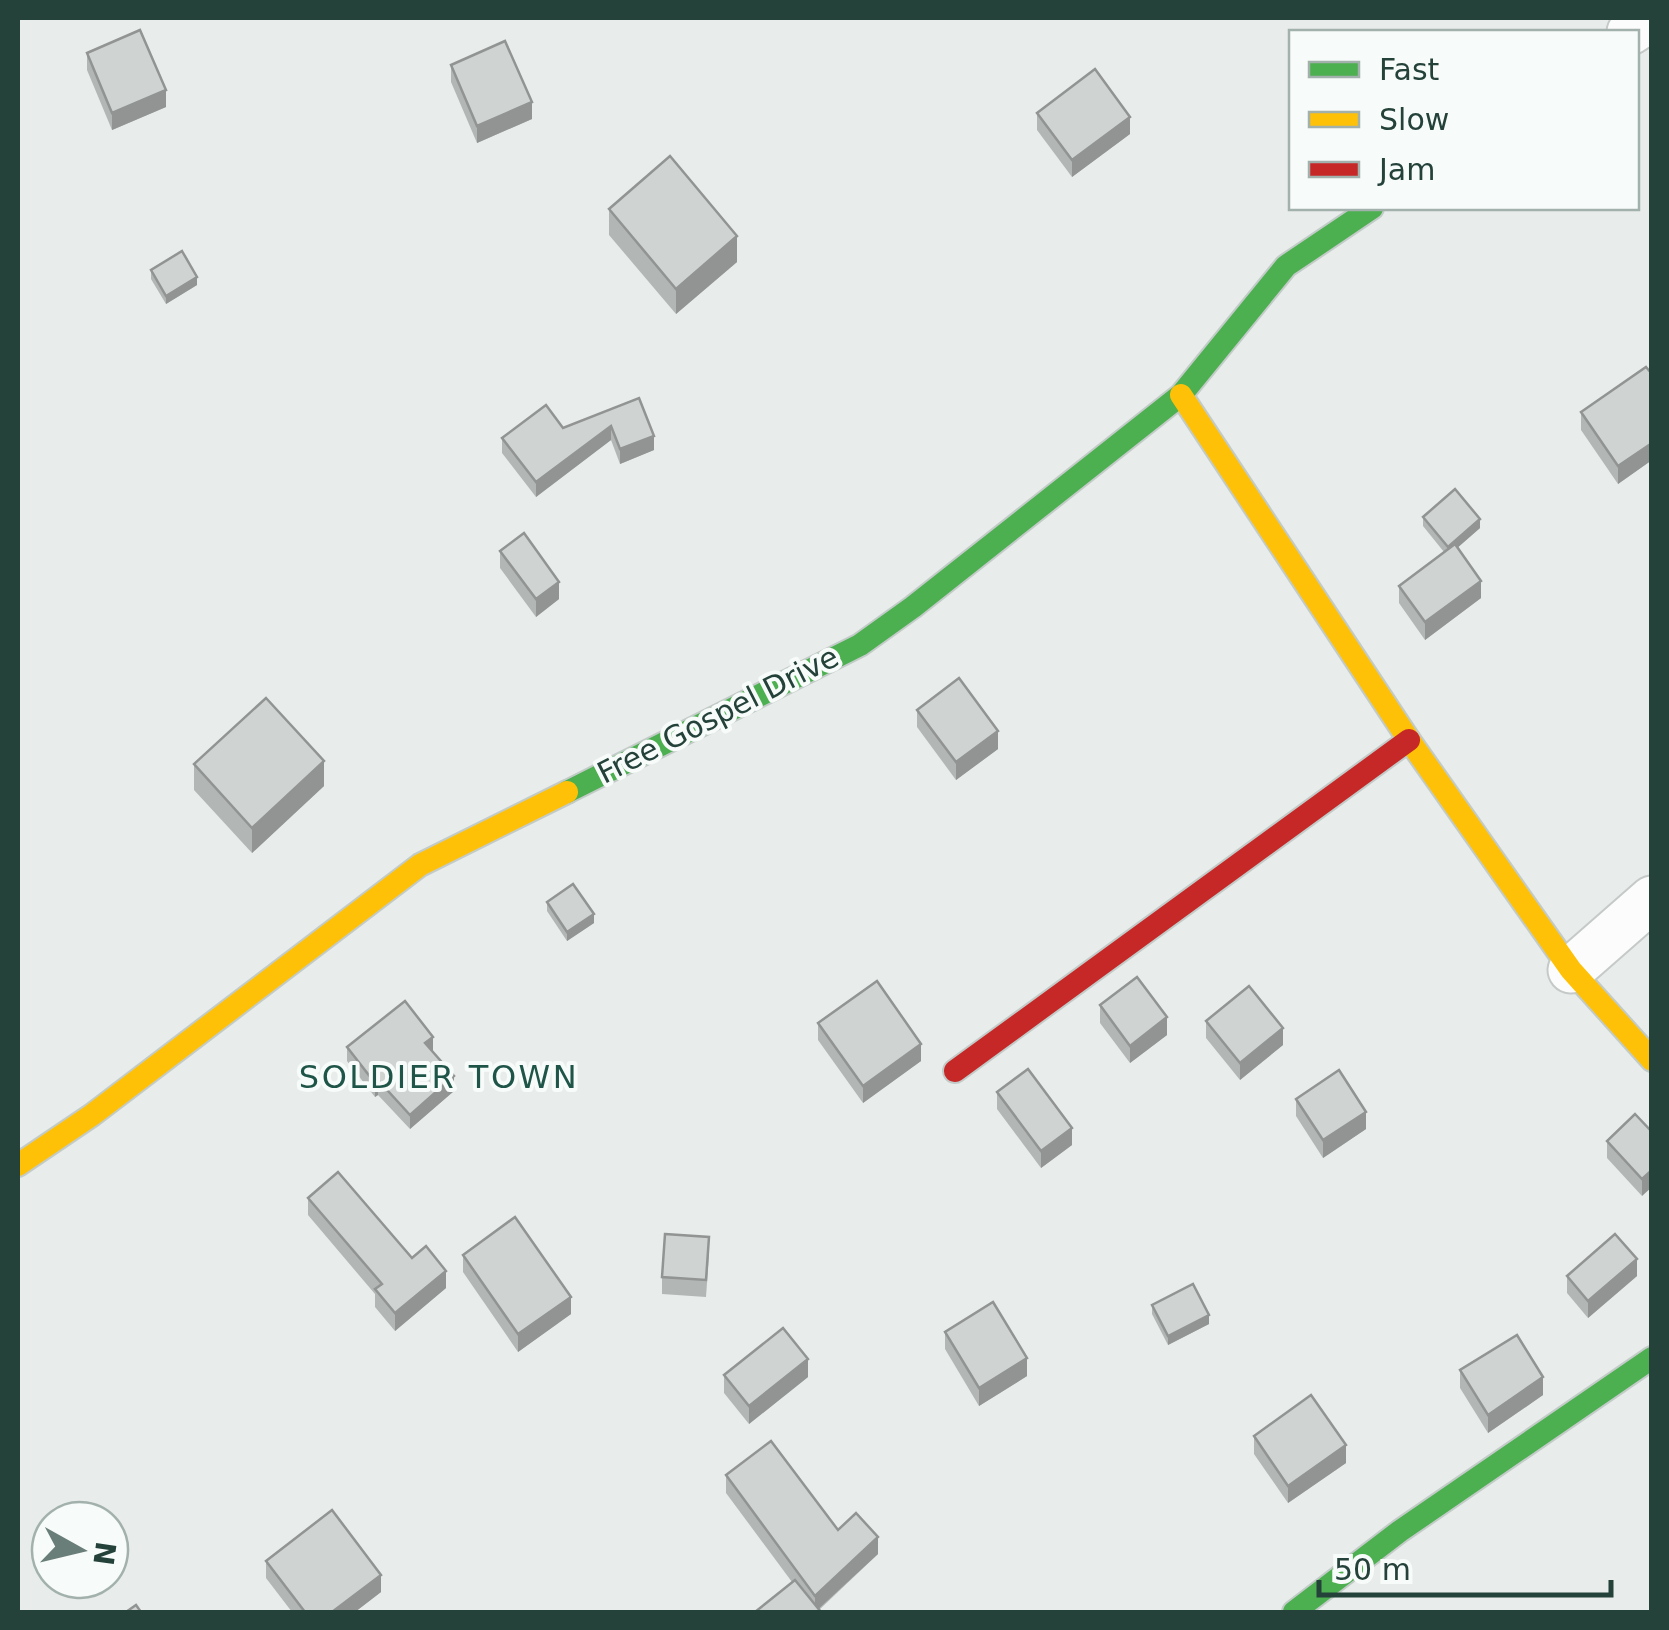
<svg xmlns="http://www.w3.org/2000/svg" width="1669" height="1630" viewBox="0 0 1669 1630" font-family="'DejaVu Sans',sans-serif">
<style>
.lines{fill:none;stroke-linecap:round;stroke-linejoin:round}
.street-casing{stroke:#c5cac8;stroke-width:49}
.fast-casing{stroke:#c3cbc8;stroke-width:26}
.slow-casing{stroke:#c3cbc8;stroke-width:26}
.jam-casing{stroke:#c3cbc8;stroke-width:26}
.street{stroke:#fcfcfc;stroke-width:45}
.fast{stroke:#4caf50;stroke-width:22}
.slow{stroke:#ffc107;stroke-width:22}
.jam{stroke:#c62828;stroke-width:22}
.wall{fill:#b2b6b5}
.shaded-wall{fill:#919493}
.building{fill:#cfd4d2;stroke:#919493;stroke-width:2.5}
.labels{text-anchor:middle;stroke-width:8;stroke-linejoin:round;paint-order:stroke}
.street-label{font-size:30px;fill:#24423a;stroke:#f7fbf9}
.neighbourhood-label{font-size:32px;letter-spacing:2.5px;fill:#1f5548;stroke:#f7fbf9}
</style>
<rect width="100%" height="100%" fill="#e8edeb"/>
<g class="lines">
<defs>
<g id="street">
<polyline points="1630,32 1652,18"/>
<polyline points="1571,970 1652,899"/>
</g>
<g id="fast">
<polyline points="567,792 860,645 913,607 1181,395 1286,266 1372,208"/>
<polyline points="1294,1612 1400,1531 1652,1358"/>
</g>
<g id="slow">
<polyline points="1181,395 1409,740 1571,970 1652,1060"/>
<polyline points="18,1165 92,1115 420,865 567,792"/>
</g>
<polyline id="jam" points="955,1071 1409,740"/>
</defs>
<use href="#street" class="street-casing"/>
<use href="#fast" class="fast-casing"/>
<use href="#slow" class="slow-casing"/>
<use href="#jam" class="jam-casing"/>
<use href="#street" class="street"/>
<use href="#fast" class="fast"/>
<use href="#slow" class="slow"/>
<use href="#jam" class="jam"/>
</g>
<g class="wall">
<polygon points="87,53 166,107 112,130 87,70"/>
<polygon points="451,65 532,119 477,143 451,82"/>
<polygon points="1037,113 1130,134 1072,177 1037,130"/>
<polygon points="609,209 737,262 676,314 609,235"/>
<polygon points="151,270 197,285 166,304 151,279"/>
<polygon points="1652,374 1652,460 1618,484 1581,430 1581,412"/>
<polygon points="639,398 654,450 620,464 611,440 536,497 502,453 502,438 563,428"/>
<polygon points="1423,517 1480,528 1457,548 1481,598 1425,640 1399,603 1399,586 1444,552 1423,526"/>
<polygon points="500,551 559,599 536,617 500,568"/>
<polygon points="917,710 998,749 956,780 917,727"/>
<polygon points="194,764 324,786 252,853 194,790"/>
<polygon points="547,902 594,923 567,941 547,911"/>
<polygon points="1100,1005 1167,1035 1130,1063 1100,1023"/>
<polygon points="1206,1021 1283,1045 1240,1080 1206,1038"/>
<polygon points="818,1023 921,1061 863,1103 818,1040"/>
<polygon points="347,1047 433,1052 454,1091 410,1129 378,1095 375,1097 347,1061"/>
<polygon points="997,1092 1072,1145 1041,1168 997,1109"/>
<polygon points="1296,1099 1366,1129 1323,1158 1296,1116"/>
<polygon points="1652,1132 1642,1196 1607,1158 1607,1141"/>
<polygon points="308,1198 412,1258 446,1288 395,1331 375,1307 375,1294 308,1215"/>
<polygon points="709,1254 706,1297 662,1294 662,1277"/>
<polygon points="463,1255 571,1314 518,1352 463,1272"/>
<polygon points="1567,1276 1637,1276 1588,1318 1567,1293"/>
<polygon points="1152,1305 1209,1324 1168,1345 1152,1314"/>
<polygon points="945,1332 1027,1376 979,1406 945,1349"/>
<polygon points="1460,1370 1543,1395 1488,1433 1460,1388"/>
<polygon points="724,1375 808,1377 749,1424 724,1393"/>
<polygon points="1254,1436 1346,1463 1288,1503 1254,1454"/>
<polygon points="726,1475 838,1530 878,1554 819,1610 792,1582 726,1493"/>
<polygon points="266,1561 381,1592 355,1612 292,1612 266,1578"/>
</g>
<g class="shaded-wall">
<polygon points="166,90 166,107 112,130 112,113"/>
<polygon points="532,102 532,119 477,143 477,126"/>
<polygon points="1130,117 1130,134 1072,177 1072,160"/>
<polygon points="737,236 737,262 676,314 676,289"/>
<polygon points="197,277 197,285 166,304 166,296"/>
<polygon points="611,426 611,440 536,497 536,482"/>
<polygon points="654,436 654,450 620,464 620,449"/>
<polygon points="1652,443 1652,460 1618,484 1618,466"/>
<polygon points="1480,519 1480,528 1448,556 1448,547"/>
<polygon points="1481,581 1481,598 1425,640 1425,622"/>
<polygon points="559,582 559,599 536,617 536,599"/>
<polygon points="998,731 998,749 956,780 956,762"/>
<polygon points="324,761 324,786 252,853 252,828"/>
<polygon points="594,914 594,923 567,941 567,932"/>
<polygon points="1167,1017 1167,1035 1130,1063 1130,1046"/>
<polygon points="1283,1028 1283,1045 1240,1080 1240,1063"/>
<polygon points="433,1037 433,1051 425,1043"/>
<polygon points="921,1044 921,1061 863,1103 863,1086"/>
<polygon points="454,1076 454,1091 410,1129 410,1115"/>
<polygon points="378,1080 378,1095 375,1097 375,1083"/>
<polygon points="1366,1112 1366,1129 1323,1158 1323,1140"/>
<polygon points="1072,1128 1072,1145 1041,1168 1041,1151"/>
<polygon points="1652,1170 1652,1187 1642,1196 1642,1179"/>
<polygon points="1637,1259 1637,1276 1588,1318 1588,1301"/>
<polygon points="446,1271 446,1288 395,1331 395,1313"/>
<polygon points="571,1297 571,1314 518,1352 518,1334"/>
<polygon points="1209,1315 1209,1324 1168,1345 1168,1336"/>
<polygon points="1027,1358 1027,1376 979,1406 979,1388"/>
<polygon points="808,1359 808,1377 749,1424 749,1406"/>
<polygon points="1543,1377 1543,1395 1488,1433 1488,1415"/>
<polygon points="1346,1445 1346,1463 1288,1503 1288,1486"/>
<polygon points="878,1537 878,1554 815,1612 815,1596"/>
<polygon points="381,1575 381,1592 355,1612 332,1612"/>
</g>
<g class="building">
<polygon points="140,30 166,90 112,113 87,53"/>
<polygon points="505,41 532,102 477,126 451,65"/>
<polygon points="1095,69 1130,117 1072,160 1037,113"/>
<polygon points="670,156 737,236 676,289 609,209"/>
<polygon points="182,251 197,277 166,296 151,270"/>
<polygon points="1646,367 1652,374 1652,443 1618,466 1581,412"/>
<polygon points="639,398 654,436 620,449 611,426 536,482 502,438 546,405 563,428"/>
<polygon points="1455,489 1480,519 1448,547 1423,517"/>
<polygon points="524,533 559,582 536,599 500,551"/>
<polygon points="1455,544 1481,581 1425,622 1399,586"/>
<polygon points="959,678 998,731 956,762 917,710"/>
<polygon points="266,698 324,761 252,828 194,764"/>
<polygon points="573,884 594,914 567,932 547,902"/>
<polygon points="1137,977 1167,1017 1130,1046 1100,1005"/>
<polygon points="877,981 921,1044 863,1086 818,1023"/>
<polygon points="1249,986 1283,1028 1240,1063 1206,1021"/>
<polygon points="405,1001 433,1037 425,1043 454,1076 410,1115 378,1080 375,1083 347,1047"/>
<polygon points="1028,1069 1072,1128 1041,1151 997,1092"/>
<polygon points="1339,1070 1366,1112 1323,1140 1296,1099"/>
<polygon points="1635,1114 1652,1132 1652,1170 1642,1179 1607,1141"/>
<polygon points="338,1172 412,1258 426,1246 446,1271 395,1313 375,1289 382,1284 308,1198"/>
<polygon points="515,1217 571,1297 518,1334 463,1255"/>
<polygon points="665,1234 709,1237 706,1280 662,1277"/>
<polygon points="1615,1234 1637,1259 1588,1301 1567,1276"/>
<polygon points="1193,1284 1209,1315 1168,1336 1152,1305"/>
<polygon points="993,1302 1027,1358 979,1388 945,1332"/>
<polygon points="783,1328 808,1359 749,1406 724,1375"/>
<polygon points="1517,1335 1543,1377 1488,1415 1460,1370"/>
<polygon points="1311,1395 1346,1445 1288,1486 1254,1436"/>
<polygon points="771,1441 838,1530 856,1513 878,1537 815,1596 726,1475"/>
<polygon points="332,1510 381,1575 332,1612 305,1612 266,1561"/>
<polygon points="795,1580 821,1612 755,1612"/>
<polygon points="136,1605 141,1612 126,1612"/>
</g>
<g class="labels">
<g class="street-label">
<text transform="translate(718 715) rotate(-27)" y="10">Free Gospel Drive</text>
</g>
<g class="neighbourhood-label">
<text x="439" y="1088">SOLDIER TOWN</text>
</g>
</g>
<rect width="1669" height="1630" fill="none" stroke="#24423a" stroke-width="40"/>
<rect x="1289" y="30" width="350" height="180" fill="#f7fbf9" stroke="#a3b1ad" stroke-width="2.5"/>
<rect x="1309" y="62" width="50" height="15" fill="#4caf50" stroke="#a3b1ad" stroke-width="2.5"/>
<text x="1379" y="80" font-size="30" fill="#24423a">Fast</text>
<rect x="1309" y="112" width="50" height="15" fill="#ffc107" stroke="#a3b1ad" stroke-width="2.5"/>
<text x="1379" y="130" font-size="30" fill="#24423a">Slow</text>
<rect x="1309" y="162" width="50" height="15" fill="#c62828" stroke="#a3b1ad" stroke-width="2.5"/>
<text x="1379" y="180" font-size="30" fill="#24423a">Jam</text>
<g transform="translate(80 1550) rotate(98)"><circle r="48" fill="#f7fbf9" stroke="#a3b1ad" stroke-width="2.5"/>
<path d="M0-8L18 38L0 25L-18 38Z" fill="#697e78"/>
<text y="-15" font-size="28" font-weight="bold" text-anchor="middle" fill="#24423a">N</text>
</g>
<path d="M1319 1580v15h292v-15" fill="none" stroke="#24423a" stroke-width="5"/>
<text x="1334" y="1580" font-size="30" fill="#24423a" stroke="#f7fbf9" stroke-width="8" paint-order="stroke">50 m</text>
</svg>
